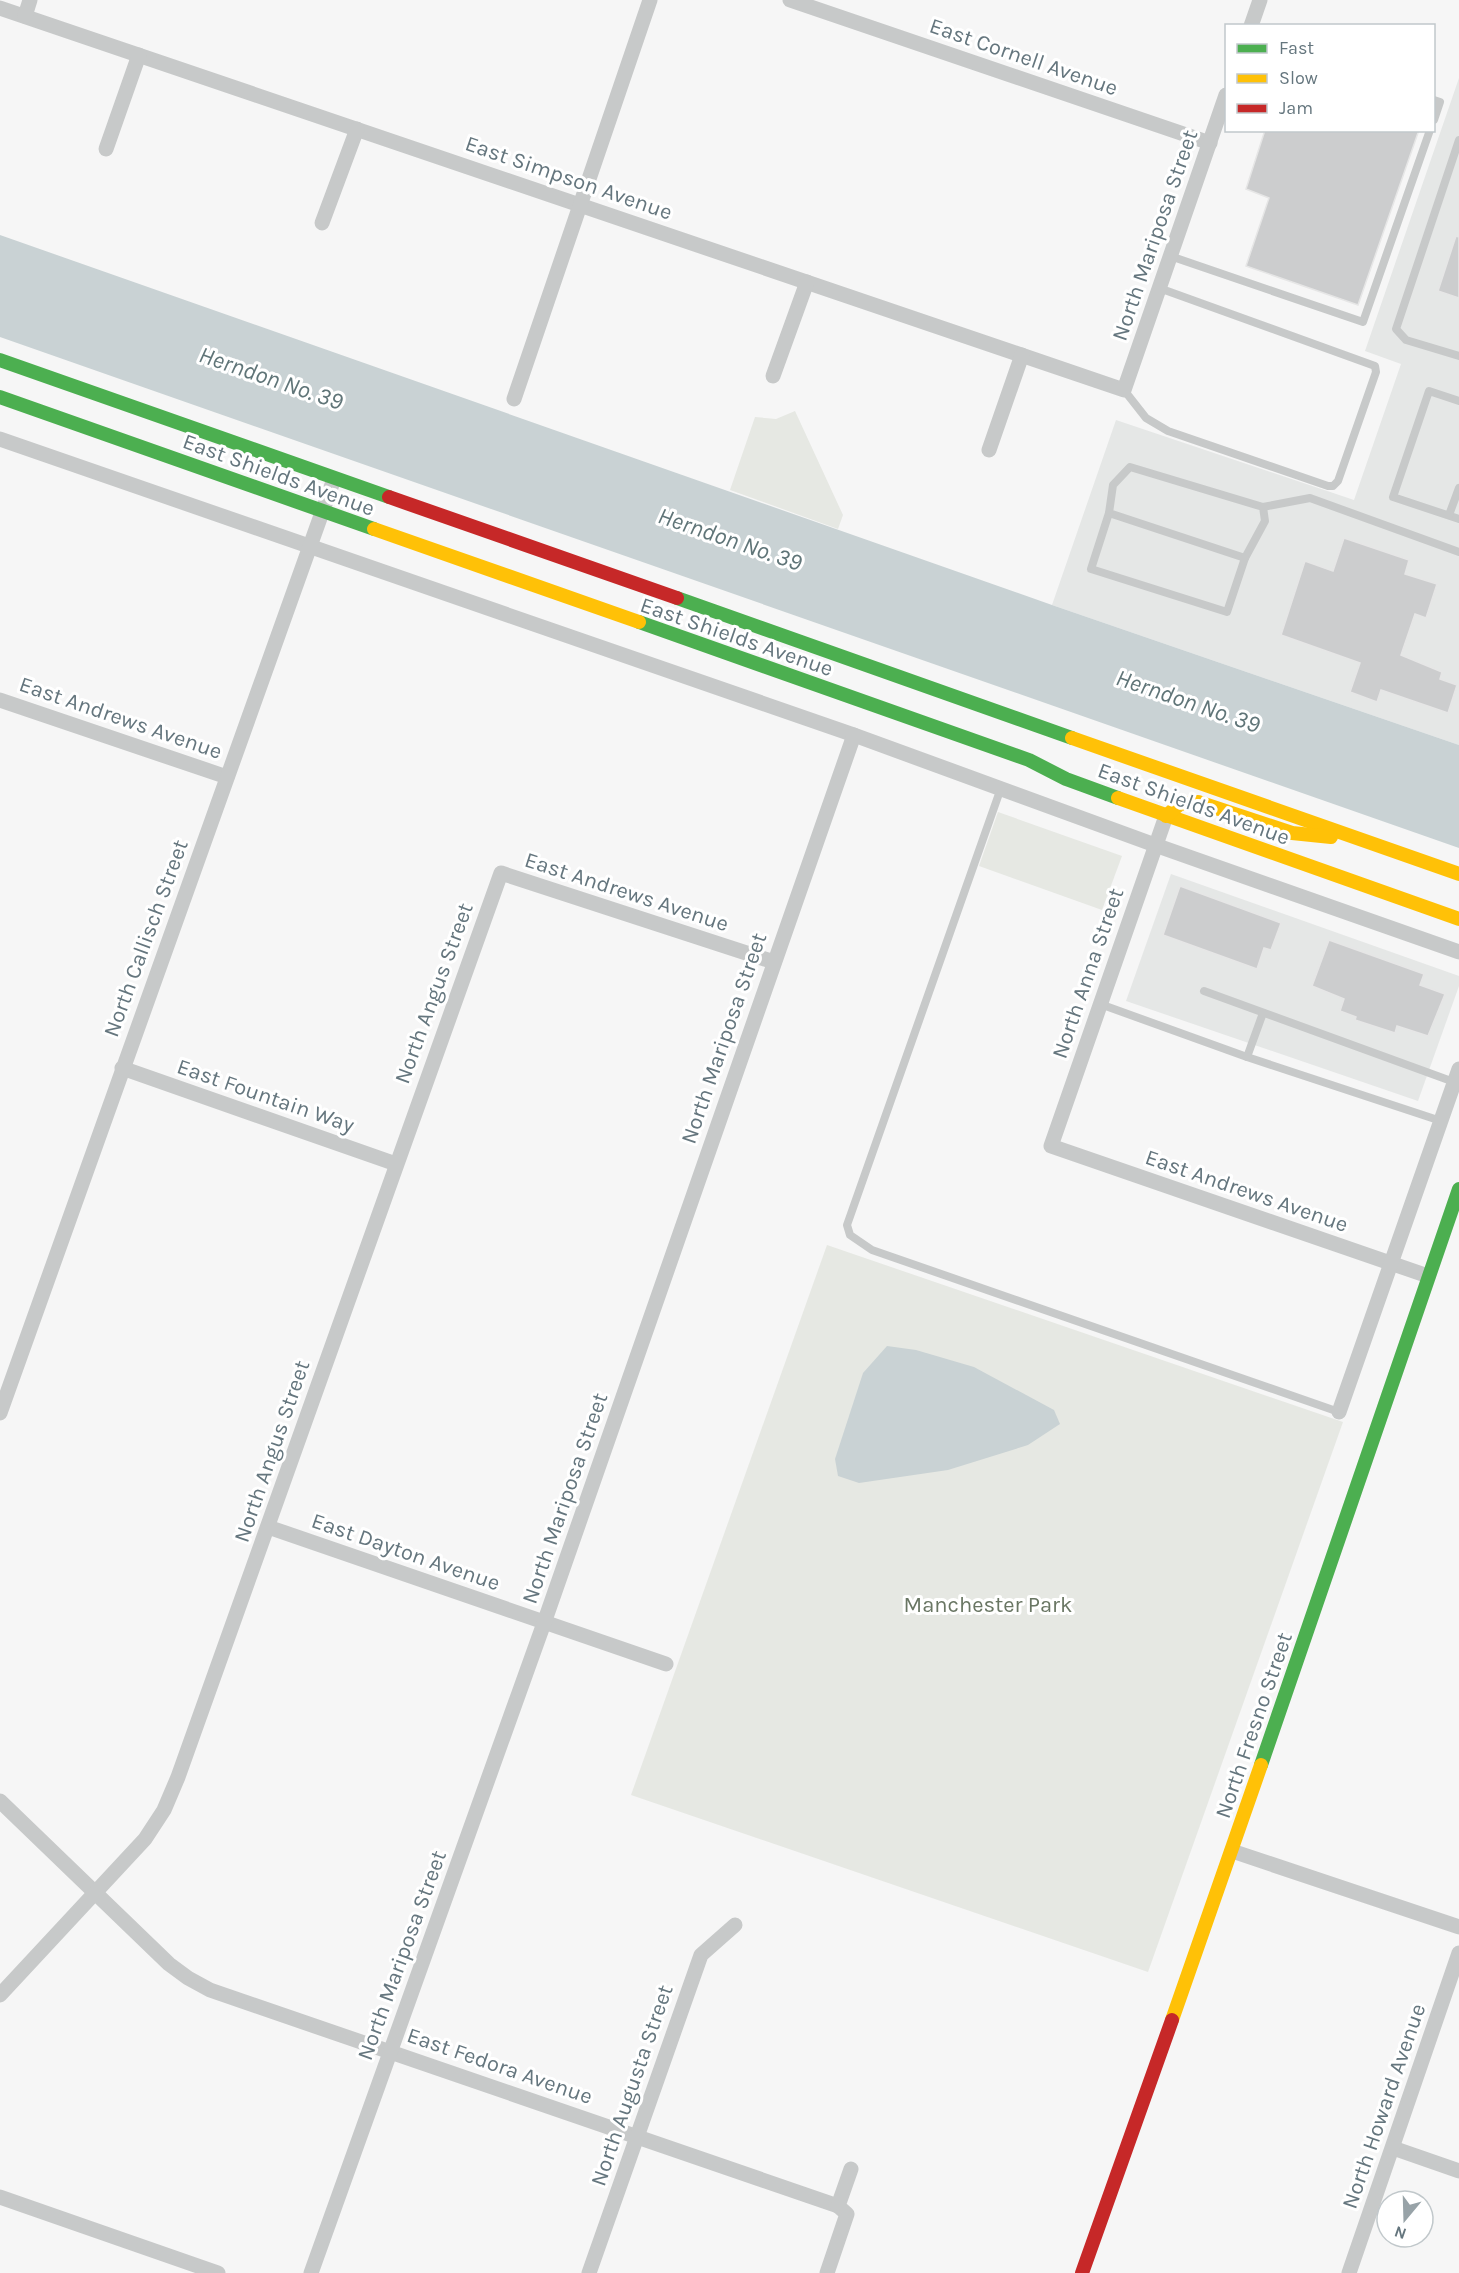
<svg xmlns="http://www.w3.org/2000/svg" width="1459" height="2273" viewBox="0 0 1459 2273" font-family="Karla,sans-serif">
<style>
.built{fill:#e5e7e6}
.green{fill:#e6e8e3}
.water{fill:#c9d2d4}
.building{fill:#cccdce;stroke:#e6e6e6;stroke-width:1.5}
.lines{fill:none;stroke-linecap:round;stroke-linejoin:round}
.lane{stroke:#c7c9c9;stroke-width:8}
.street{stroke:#c7c9c9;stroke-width:15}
.fast{stroke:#4caf50;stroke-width:14}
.slow{stroke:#ffc107;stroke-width:14}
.jam{stroke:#c62828;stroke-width:14}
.labels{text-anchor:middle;stroke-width:6;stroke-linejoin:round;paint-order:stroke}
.street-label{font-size:22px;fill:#65767e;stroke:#fff}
.park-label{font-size:22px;fill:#697663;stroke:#fff}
.water-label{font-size:24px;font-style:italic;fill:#607578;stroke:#fff}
</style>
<rect width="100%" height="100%" fill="#f6f6f6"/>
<g class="built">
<polygon points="1459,78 1459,745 1052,605 1116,420 1354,500 1401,364 1365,351"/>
<polygon points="1171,874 1459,976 1459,986 1418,1101 1126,1001"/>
</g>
<g class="green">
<polygon points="795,411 843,515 838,529 730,490 755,417 776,419"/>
<polygon points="998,812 1122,856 1102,910 979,866"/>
<polygon points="827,1245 1343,1422 1148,1972 631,1795"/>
</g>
<g class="water">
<polygon points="0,235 1052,605 1459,745 1459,848 0,337"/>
<polygon points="887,1346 916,1350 974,1367 1054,1410 1060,1424 1028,1445 948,1470 859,1483 838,1476 835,1459 863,1373"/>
</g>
<g class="building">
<polygon points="1265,130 1419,130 1358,305 1246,266 1269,198 1246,189"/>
<polygon points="1456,236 1459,237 1459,298 1438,291"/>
<polygon points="1344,538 1409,560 1405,574 1437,584 1426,618 1415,614 1401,655 1442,672 1440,679 1457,685 1448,713 1381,690 1377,702 1350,692 1360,663 1281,635 1305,561 1333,571"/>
<polygon points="1180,886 1281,923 1271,950 1264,948 1257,969 1163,935"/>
<polygon points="1329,940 1424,974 1420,985 1445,994 1428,1036 1397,1026 1395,1033 1355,1020 1356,1017 1340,1011 1344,999 1312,986"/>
</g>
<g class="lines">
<g class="lane">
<polyline points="1434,100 1440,102 1434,120"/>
<polyline points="1459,140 1396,329 1406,340 1459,356"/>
<polyline points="1170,256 1363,322 1430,130"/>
<polyline points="1124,390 1146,418 1168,431 1328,486 1333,486 1338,481 1376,372 1375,366 1159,288"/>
<polyline points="1459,401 1429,391 1393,497 1459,519"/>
<polyline points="1263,507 1265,521 1245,558 1109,513 1113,485 1130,467 1263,507 1310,498 1459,552"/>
<polyline points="1109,513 1091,569 1227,612 1245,558"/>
<polyline points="1449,515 1459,488"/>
<polyline points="1001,788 847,1225 850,1235 872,1250 1339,1412"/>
<polyline points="1204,991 1454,1082"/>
<polyline points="1100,1004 1247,1057 1441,1121"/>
<polyline points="1247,1057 1263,1013"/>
</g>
<g class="street">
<polyline points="790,0 1210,143"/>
<polyline points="0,8 1124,390 1226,95"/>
<polyline points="25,16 30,0"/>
<polyline points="1251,26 1260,0"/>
<polyline points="106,149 139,55"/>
<polyline points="322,223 357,129"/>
<polyline points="773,376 807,282"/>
<polyline points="514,399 650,0"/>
<polyline points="0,439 854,735 1155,845 1459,952"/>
<polyline points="989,450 1022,355"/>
<polyline points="0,700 227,777"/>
<polyline points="1166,816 1051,1146 1428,1276"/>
<polyline points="122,1068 396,1164"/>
<polyline points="1339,1412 1459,1069"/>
<polyline points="0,1413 334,479"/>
<polyline points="268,1527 666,1664"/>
<polyline points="0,1801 169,1964 188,1978 210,1990 838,2206"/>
<polyline points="1232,1851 1459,1927"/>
<polyline points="0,1995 145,1839 164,1810 178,1777 501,873 774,962"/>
<polyline points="1393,2148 1459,2171"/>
<polyline points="0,2197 218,2273"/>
<polyline points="311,2273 544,1623 854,735"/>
<polyline points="589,2273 701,1955 735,1925"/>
<polyline points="827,2273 847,2214 838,2206 851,2169"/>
<polyline points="1349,2273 1459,1953"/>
</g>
<g class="fast">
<polyline points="0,360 389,497"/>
<polyline points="0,397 374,529"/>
<polyline points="677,598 1072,738"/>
<polyline points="639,622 1029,760 1066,779 1118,798"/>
<polyline points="1261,1765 1459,1189"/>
</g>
<g class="slow">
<polyline points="374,529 639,622"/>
<polyline points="1072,738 1459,874"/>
<polyline points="1118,798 1459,919"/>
<polyline points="1166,816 1180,804 1198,802 1292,833 1331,837"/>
<polyline points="1172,2020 1261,1765"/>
</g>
<g class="jam">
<polyline points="389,497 677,598"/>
<polyline points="1082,2273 1172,2020"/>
</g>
</g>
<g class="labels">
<g class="street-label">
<text transform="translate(1024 56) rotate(19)" y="8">East Cornell Avenue</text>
<text transform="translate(569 177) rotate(19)" y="8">East Simpson Avenue</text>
<text transform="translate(1154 235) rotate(-71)" y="8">North Mariposa Street</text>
<text transform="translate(279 474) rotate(20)" y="8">East Shields Avenue</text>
<text transform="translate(737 636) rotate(19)" y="8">East Shields Avenue</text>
<text transform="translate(121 717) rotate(19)" y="8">East Andrews Avenue</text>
<text transform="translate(1194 803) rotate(20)" y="8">East Shields Avenue</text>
<text transform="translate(627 891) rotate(18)" y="8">East Andrews Avenue</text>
<text transform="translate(145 938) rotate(-70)" y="8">North Callisch Street</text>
<text transform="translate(1087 973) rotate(-71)" y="8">North Anna Street</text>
<text transform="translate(433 993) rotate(-70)" y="8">North Angus Street</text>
<text transform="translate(723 1038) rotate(-71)" y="8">North Mariposa Street</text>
<text transform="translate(266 1095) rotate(19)" y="8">East Fountain Way</text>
<text transform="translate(1247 1190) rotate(19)" y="8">East Andrews Avenue</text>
<text transform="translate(271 1451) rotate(-71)" y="8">North Angus Street</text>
<text transform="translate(564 1498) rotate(-71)" y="8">North Mariposa Street</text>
<text transform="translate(406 1551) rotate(19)" y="8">East Dayton Avenue</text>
<text transform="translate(1253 1725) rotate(-71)" y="8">North Fresno Street</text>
<text transform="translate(401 1955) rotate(-70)" y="8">North Mariposa Street</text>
<text transform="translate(500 2065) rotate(19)" y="8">East Fedora Avenue</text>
<text transform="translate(631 2085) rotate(-71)" y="8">North Augusta Street</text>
<text transform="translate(1383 2106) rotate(-71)" y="8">North Howard Avenue</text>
</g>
<g class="park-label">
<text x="988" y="1612">Manchester Park</text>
</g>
<g class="water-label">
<text transform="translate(271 378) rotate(19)" y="8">Herndon No. 39</text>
<text transform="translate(730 539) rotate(19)" y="8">Herndon No. 39</text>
<text transform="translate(1188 701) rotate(19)" y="8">Herndon No. 39</text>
</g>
</g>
<rect x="1225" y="24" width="210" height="108" fill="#ffffff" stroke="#c1c8cb" stroke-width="1.5"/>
<rect x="1237" y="44" width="30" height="9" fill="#4caf50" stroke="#c1c8cb" stroke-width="1.5"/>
<text x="1279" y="54" font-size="18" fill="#65767e">Fast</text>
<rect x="1237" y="74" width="30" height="9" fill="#ffc107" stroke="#c1c8cb" stroke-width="1.5"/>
<text x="1279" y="84" font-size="18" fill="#65767e">Slow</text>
<rect x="1237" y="104" width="30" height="9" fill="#c62828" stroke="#c1c8cb" stroke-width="1.5"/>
<text x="1279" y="114" font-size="18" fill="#65767e">Jam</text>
<g transform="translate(1405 2219) rotate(199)"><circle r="28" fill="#ffffff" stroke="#c1c8cb" stroke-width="1.5"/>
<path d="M0-4.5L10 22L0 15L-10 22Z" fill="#98a3a8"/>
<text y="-9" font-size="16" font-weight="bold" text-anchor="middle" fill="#65767e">N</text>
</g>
</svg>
